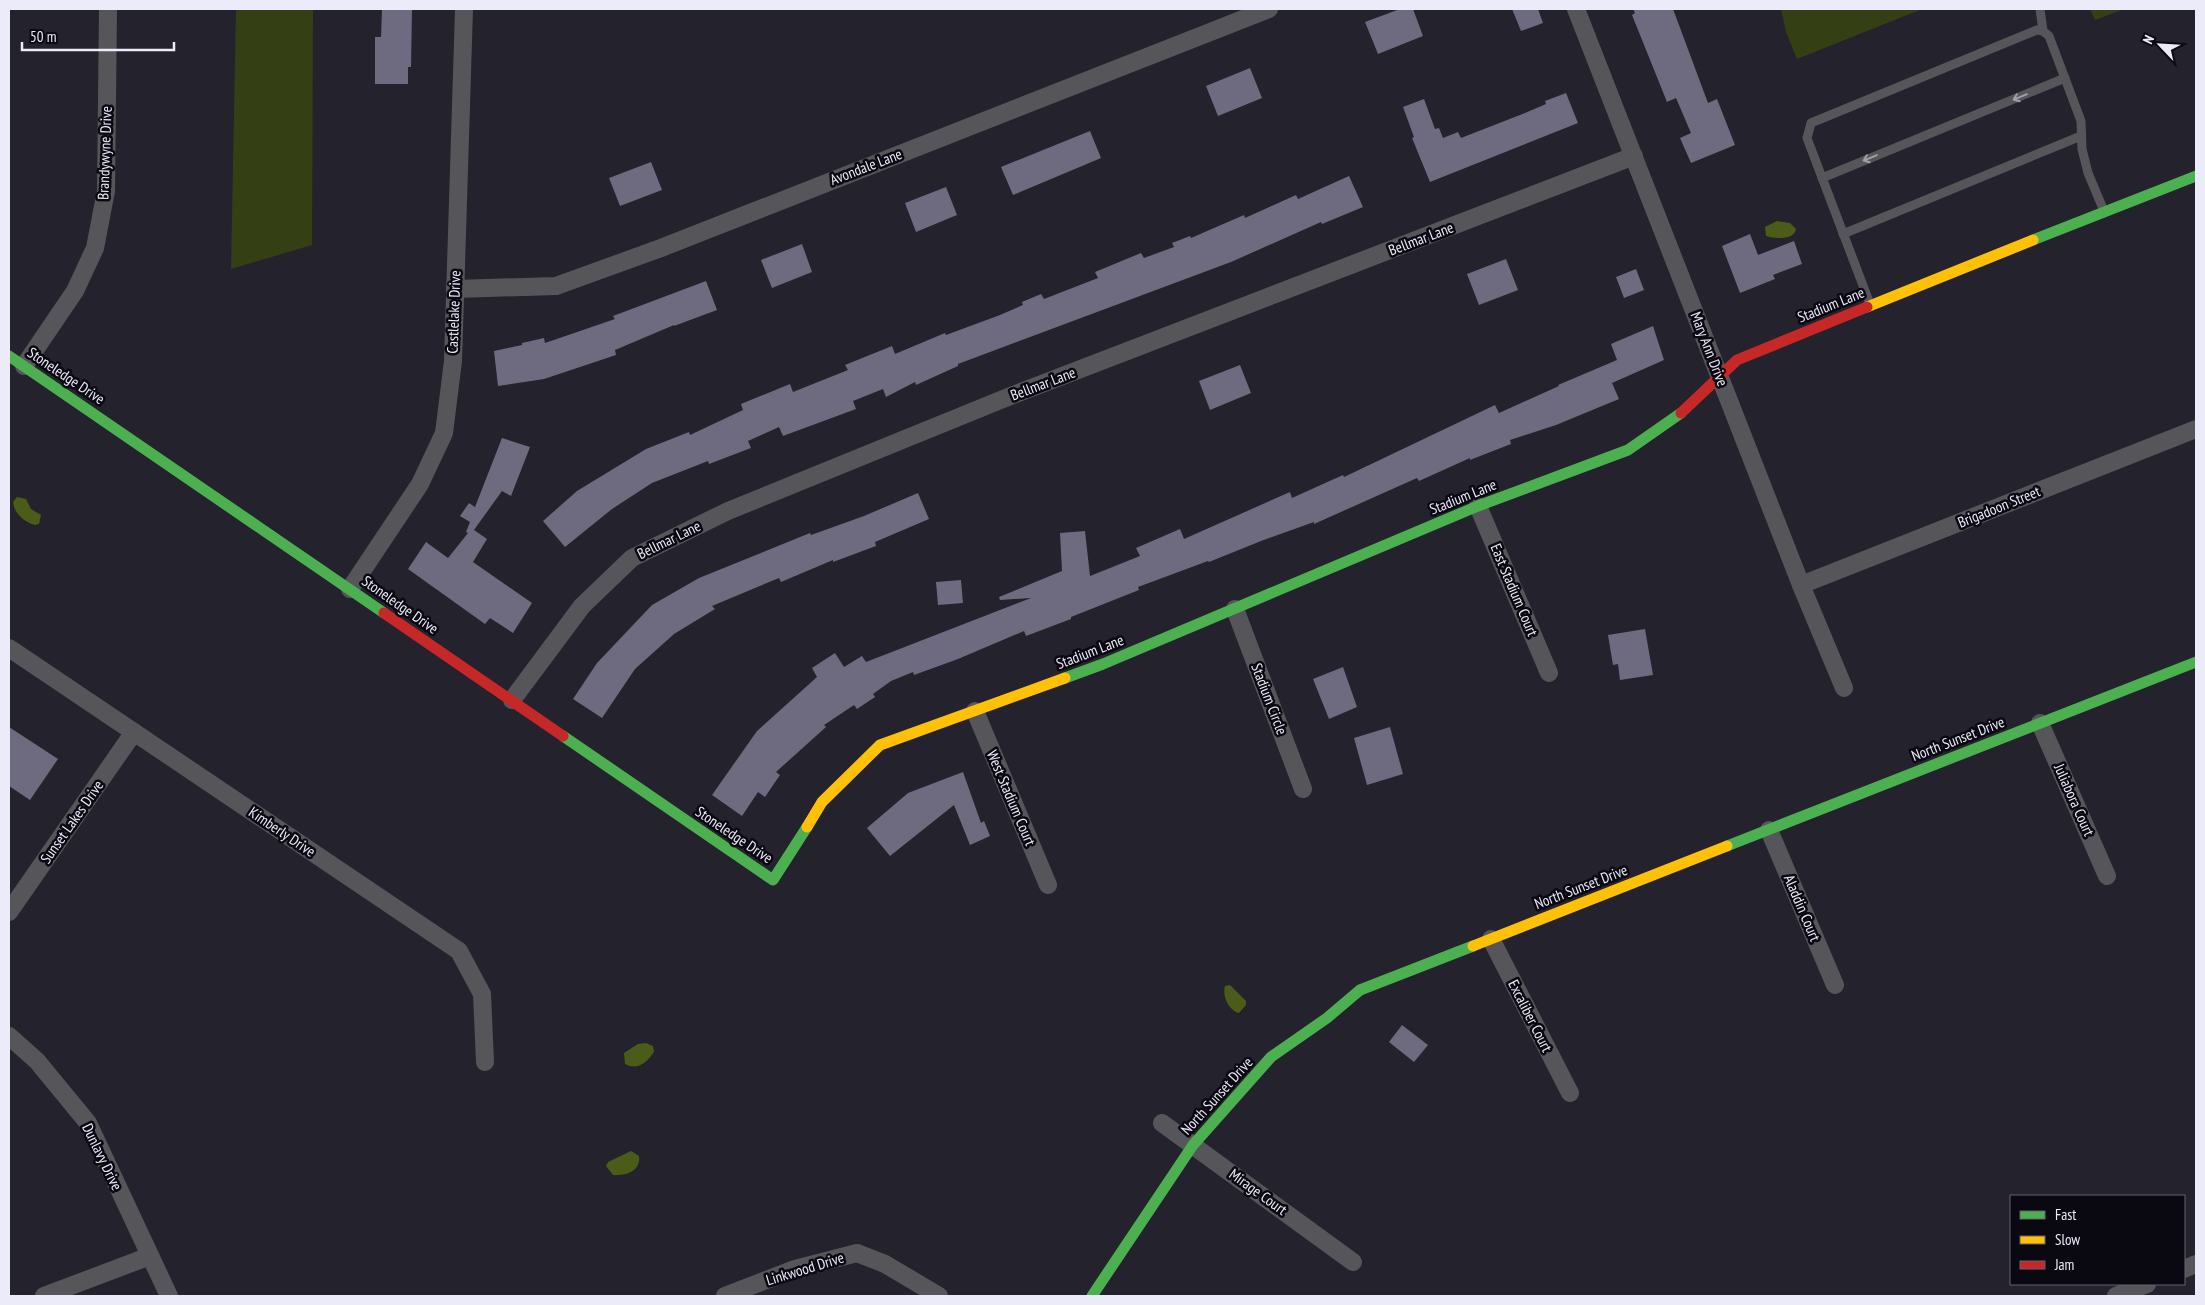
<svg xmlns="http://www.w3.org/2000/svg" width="2205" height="1305" viewBox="0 0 2205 1305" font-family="'PT Sans Narrow',sans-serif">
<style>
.green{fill:#344014}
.water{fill:#4b5c19}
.building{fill:#6e6a80}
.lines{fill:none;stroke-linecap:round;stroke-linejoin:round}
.lane{stroke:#56565a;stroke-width:9}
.street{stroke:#56565a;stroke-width:18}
.fast{stroke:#4caf50;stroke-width:11}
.slow{stroke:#ffc107;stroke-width:11}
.jam{stroke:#c62828;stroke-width:11}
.oneway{stroke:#a1a0aa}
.labels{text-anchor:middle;stroke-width:5;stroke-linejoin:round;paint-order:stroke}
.street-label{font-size:15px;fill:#ecebf9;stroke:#0a0911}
</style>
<rect width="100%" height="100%" fill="#24222c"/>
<g class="green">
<polygon points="236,9 313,9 312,245 231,269"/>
<polygon points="1781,9 1922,9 1797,59 1786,32"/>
<polygon points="2090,9 2124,9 2095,20"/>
</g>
<g class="water">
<path d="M1777 221 1790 223 1796 229C1795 240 1775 239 1766 236L1765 227Z"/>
<path d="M17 497 26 499 31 509 41 515 39 524 35 525C24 522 14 513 13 502Z"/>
<path d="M1230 985 1246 1001V1005L1239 1013C1229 1011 1222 996 1225 986Z"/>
<path d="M646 1043 653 1046 654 1052C647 1062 638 1071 625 1064L624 1053 638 1044Z"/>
<path d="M631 1151 639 1156C641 1171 626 1176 613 1175L606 1166 608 1162Z"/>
</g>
<g class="building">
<polygon points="382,9 412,9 411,67 408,67 408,84 375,84 375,37 381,37"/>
<polygon points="1400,9 1413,9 1423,36 1378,54 1365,22"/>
<polygon points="1512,9 1538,9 1543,23 1521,31"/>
<polygon points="1633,9 1673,9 1708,103 1717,99 1735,145 1691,163 1680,138 1691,133 1676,98 1667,102 1632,15 1635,13"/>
<polygon points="1250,68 1262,98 1218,116 1206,86"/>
<polygon points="1566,93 1578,123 1430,182 1412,138 1414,137 1403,107 1424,99 1435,129 1439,128 1443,138 1458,132 1461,138 1525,113 1546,104 1545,101"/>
<polygon points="1090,131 1101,158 1013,195 1001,167"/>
<polygon points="651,162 662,190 620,206 609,178"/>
<polygon points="1349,176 1363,207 1322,224 1321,222 1231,262 958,364 958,366 916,385 915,382 886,397 883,389 853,401 856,409 783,436 779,427 748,441 751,448 709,464 708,461 652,483 612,509 565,547 543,521 577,491 646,449 689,432 690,435 743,410 741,404 790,384 793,392 848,370 845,365 892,346 895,354 945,333 946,335 1000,315 1023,305 1022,302 1041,294 1044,299 1098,278 1095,272 1141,253 1144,258 1174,247 1172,243 1190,236 1191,238 1244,215 1245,218 1296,195 1298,199"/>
<polygon points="946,187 957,215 916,232 905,203"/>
<polygon points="1750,234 1758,255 1794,241 1802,264 1773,275 1775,279 1740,293 1722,246"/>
<polygon points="802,244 812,272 772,288 761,260"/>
<polygon points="1506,259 1518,290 1479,305 1467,274"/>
<polygon points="1636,269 1644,290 1624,298 1616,277"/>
<polygon points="706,281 717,310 674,326 674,325 615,350 616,355 544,379 498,386 494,351 522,345 522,343 544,338 545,343 615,319 613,316"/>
<polygon points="1653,326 1664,360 1612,383 1619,399 1556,425 1510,440 1511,444 1470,460 1470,458 1419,481 1417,478 1314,524 1314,522 1261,541 1209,562 1208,561 1138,587 1139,590 1071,617 1071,619 1026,636 1024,631 958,659 914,675 913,672 891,681 873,694 875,697 857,709 854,705 824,725 826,727 776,772 780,775 765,797 758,792 742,816 712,795 757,731 817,677 812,668 835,653 844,667 862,656 866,662 1031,598 1000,600 999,597 1062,571 1060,533 1085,531 1090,576 1140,556 1136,548 1180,529 1184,539 1290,492 1292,498 1343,475 1344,477 1495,405 1499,413 1559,386 1558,385 1617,360 1611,344"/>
<polygon points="1240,365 1251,393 1210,410 1199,381"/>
<polygon points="502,438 530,447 511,496 502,491 474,530 487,539 473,562 532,603 513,633 490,618 485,624 408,569 426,542 448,558 468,533 466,532 470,522 460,516 469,503 475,507"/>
<polygon points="918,493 929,519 875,542 876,546 833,562 833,560 781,582 779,578 712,606 715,609 674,634 635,669 602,718 573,699 597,663 652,605 699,578 810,533 811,535 864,516"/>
<polygon points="961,580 963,603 938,605 936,582"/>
<polygon points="1645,629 1653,675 1620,680 1618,664 1613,665 1608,635"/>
<polygon points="1343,667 1357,707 1329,719 1313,679"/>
<polygon points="9,727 58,759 30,800 9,786"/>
<polygon points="1390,727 1403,774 1367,785 1354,738"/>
<polygon points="963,772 981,823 984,821 990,836 970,845 954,805 890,856 867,828 908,793"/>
<polygon points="1402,1025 1428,1045 1414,1062 1389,1042"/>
</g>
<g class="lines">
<g class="lane">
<polyline points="2040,9 2043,31 2049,36 2081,121 2082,149 2088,173 2104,211"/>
<polyline points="1822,178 2065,78"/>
<polyline points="1843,234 2081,136"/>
<polyline points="1870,304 1807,138 1811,123 2037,30 2043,31"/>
</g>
<g class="street">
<polyline points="1576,9 1801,585 1844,688"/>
<polyline points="455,289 556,286 661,248 1269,9"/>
<polyline points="24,366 75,291 95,248 106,191 108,9"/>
<polyline points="1478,506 1549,673"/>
<polyline points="1801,585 2196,429"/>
<polyline points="350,589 420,484 444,433 453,361 464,9"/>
<polyline points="1235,609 1303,789"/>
<polyline points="9,648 459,951 482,994 485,1062"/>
<polyline points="512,700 582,606 632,558 728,511 1008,397 1634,156"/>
<polyline points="975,711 1048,885"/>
<polyline points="2040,723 2107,876"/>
<polyline points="1769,830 1835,985"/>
<polyline points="9,912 134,732"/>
<polyline points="1491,939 1570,1093"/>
<polyline points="9,1036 37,1061 88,1123 169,1296"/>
<polyline points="1162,1123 1353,1262"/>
<polyline points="2184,1269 2196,1264"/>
<polyline points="44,1296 150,1256"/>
<polyline points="725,1296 795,1269 857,1253 885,1264 939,1296"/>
<polyline points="2116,1296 2147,1284"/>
</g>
<g class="fast">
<polyline points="2033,240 2196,176"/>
<polyline points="9,356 384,613"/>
<polyline points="1065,678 1103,664 1478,506 1628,450 1681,413"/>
<polyline points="563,736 773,880 807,827"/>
<polyline points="1727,846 2196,662"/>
<polyline points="1092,1296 1193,1145 1271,1057 1327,1018 1360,990 1473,946"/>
</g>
<g class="slow">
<polyline points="1867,307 2033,240"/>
<polyline points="807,827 822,802 880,745 1065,678"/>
<polyline points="1473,946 1727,846"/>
</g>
<g class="jam">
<polyline points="1681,413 1737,360 1867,307"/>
<polyline points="384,613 563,736"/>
</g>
</g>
<defs><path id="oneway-shaft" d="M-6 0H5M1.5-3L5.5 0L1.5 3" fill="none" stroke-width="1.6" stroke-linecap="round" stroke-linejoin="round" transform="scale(1.25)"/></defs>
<g class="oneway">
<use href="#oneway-shaft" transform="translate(2020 97) rotate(158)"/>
<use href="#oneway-shaft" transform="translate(1870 158) rotate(158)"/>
</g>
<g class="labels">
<g class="street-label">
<text transform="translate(105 153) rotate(-88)" y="5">Brandywyne Drive</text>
<text transform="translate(866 167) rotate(-21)" y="5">Avondale Lane</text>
<text transform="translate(1421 239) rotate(-21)" y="5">Bellmar Lane</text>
<text transform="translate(1831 305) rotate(-22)" y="5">Stadium Lane</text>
<text transform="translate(454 312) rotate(-88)" y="5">Castlelake Drive</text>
<text transform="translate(1709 349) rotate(69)" y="5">Mary Ann Drive</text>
<text transform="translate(66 376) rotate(34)" y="5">Stoneledge Drive</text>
<text transform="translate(1043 384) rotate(-21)" y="5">Bellmar Lane</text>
<text transform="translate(1463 497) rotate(-22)" y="5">Stadium Lane</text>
<text transform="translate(1999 507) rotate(-22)" y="5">Brigadoon Street</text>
<text transform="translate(669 540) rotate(-26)" y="5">Bellmar Lane</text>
<text transform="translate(1514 590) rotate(67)" y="5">East Stadium Court</text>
<text transform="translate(400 605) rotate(35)" y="5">Stoneledge Drive</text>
<text transform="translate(1090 652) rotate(-21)" y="5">Stadium Lane</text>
<text transform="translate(1269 699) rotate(69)" y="5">Stadium Circle</text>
<text transform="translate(1958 739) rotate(-21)" y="5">North Sunset Drive</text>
<text transform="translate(1011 798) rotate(67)" y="5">West Stadium Court</text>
<text transform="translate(2074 800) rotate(66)" y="5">Juliabora Court</text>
<text transform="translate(72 822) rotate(-55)" y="5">Sunset Lakes Drive</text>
<text transform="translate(282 832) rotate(34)" y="5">Kimberly Drive</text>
<text transform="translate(734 835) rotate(34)" y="5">Stoneledge Drive</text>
<text transform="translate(1581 887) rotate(-21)" y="5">North Sunset Drive</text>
<text transform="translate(1802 908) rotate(67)" y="5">Aladdin Court</text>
<text transform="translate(1530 1016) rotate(63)" y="5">Excaliber Court</text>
<text transform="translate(1217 1096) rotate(-48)" y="5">North Sunset Drive</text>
<text transform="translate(102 1157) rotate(64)" y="5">Dunlavy Drive</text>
<text transform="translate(1258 1192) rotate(36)" y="5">Mirage Court</text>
<text transform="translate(805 1269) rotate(-17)" y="5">Linkwood Drive</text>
</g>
</g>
<rect width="2205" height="1305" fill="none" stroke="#ecebf9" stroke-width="20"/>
<rect x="2010" y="1195" width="175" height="90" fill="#0a0911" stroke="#64636e"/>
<rect x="2020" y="1211" width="25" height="8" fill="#4caf50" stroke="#64636e"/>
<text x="2055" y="1220" font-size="15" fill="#ecebf9">Fast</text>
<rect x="2020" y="1236" width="25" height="8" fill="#ffc107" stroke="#64636e"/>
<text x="2055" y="1245" font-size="15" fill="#ecebf9">Slow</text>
<rect x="2020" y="1261" width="25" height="8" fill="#c62828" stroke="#64636e"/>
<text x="2055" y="1270" font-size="15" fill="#ecebf9">Jam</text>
<g transform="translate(2160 45) rotate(295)" stroke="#0a0911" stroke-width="4" paint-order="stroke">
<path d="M0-4L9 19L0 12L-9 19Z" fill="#ecebf9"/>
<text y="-8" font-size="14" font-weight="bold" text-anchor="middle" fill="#ecebf9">N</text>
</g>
<path d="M22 42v8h152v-8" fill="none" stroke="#ecebf9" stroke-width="2.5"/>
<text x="30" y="42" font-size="15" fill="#ecebf9" stroke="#0a0911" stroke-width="4" paint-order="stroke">50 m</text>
</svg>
